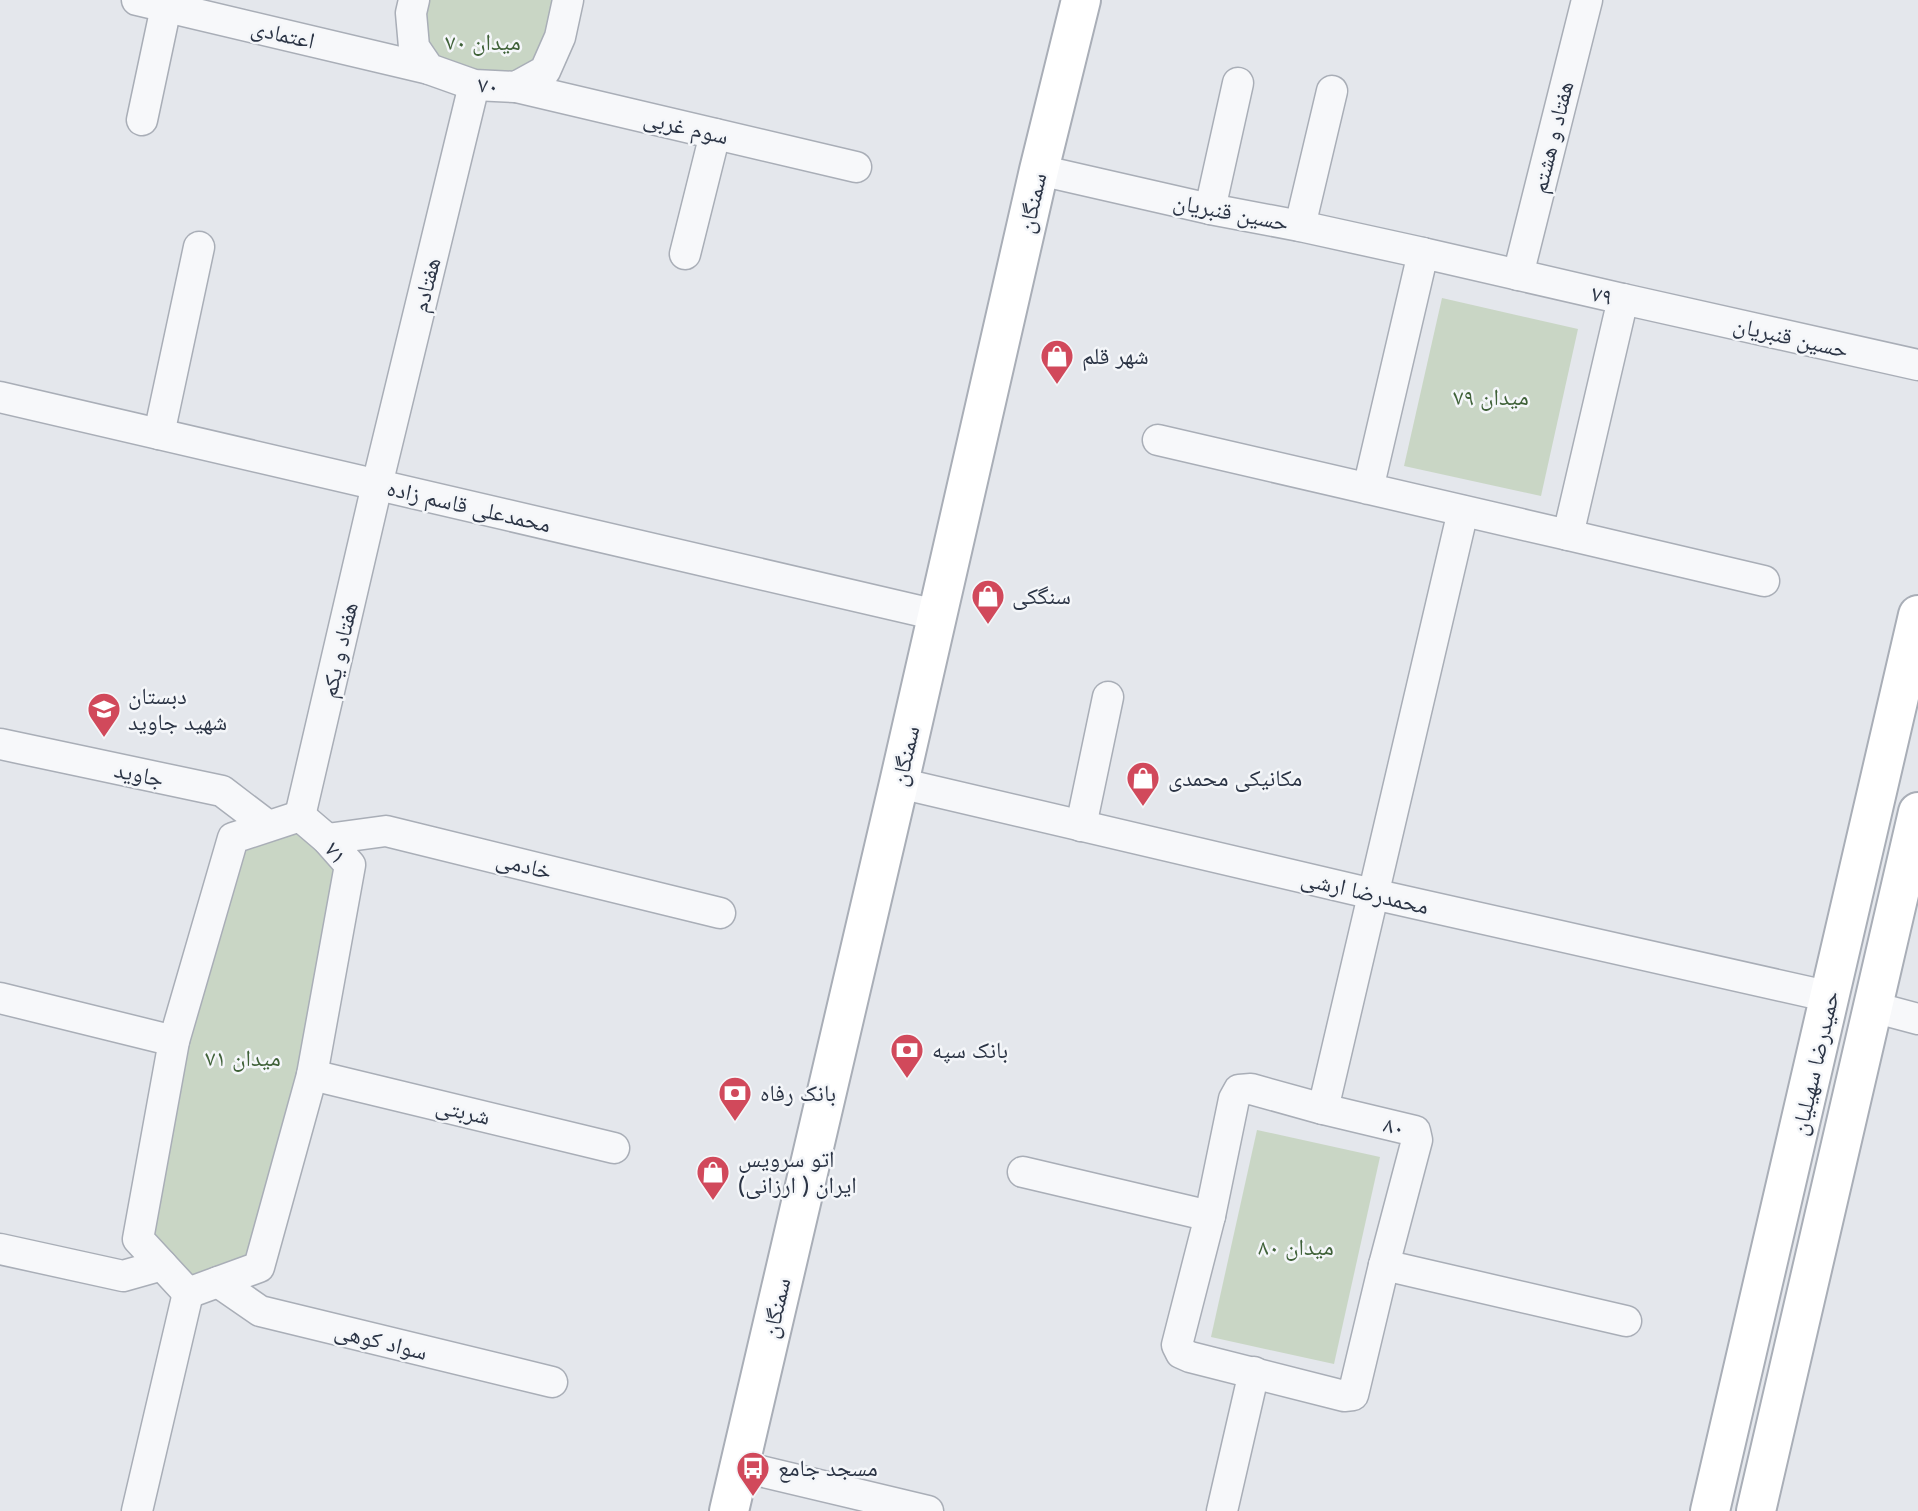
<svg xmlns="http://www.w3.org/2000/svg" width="1918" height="1511" viewBox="0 0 1918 1511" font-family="'Varela Round','Noto Naskh Arabic',sans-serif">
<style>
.green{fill:#c9d6c5}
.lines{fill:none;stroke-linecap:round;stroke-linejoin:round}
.street-casing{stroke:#a9aeb7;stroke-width:33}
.secondary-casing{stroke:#a9aeb7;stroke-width:42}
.street{stroke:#f7f8fa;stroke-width:30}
.secondary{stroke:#fff;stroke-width:38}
.labels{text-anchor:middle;stroke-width:5;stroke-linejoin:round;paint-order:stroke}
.street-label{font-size:23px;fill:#2b3445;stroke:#f4f6f9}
.park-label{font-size:23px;fill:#3f6138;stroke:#f4f6f9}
.poi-label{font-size:23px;fill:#2b3445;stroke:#f4f6f9;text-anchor:start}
</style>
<rect width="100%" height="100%" fill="#e4e7ec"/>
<g class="green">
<polygon points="414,0 568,0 560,37 516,87 429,69"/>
<polygon points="1442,298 1578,329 1541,496 1404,466"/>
<polygon points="300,816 350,865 259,1267 188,1293 138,1239 233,838"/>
<polygon points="1257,1130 1380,1157 1334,1364 1211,1337"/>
</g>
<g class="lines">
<defs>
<g id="street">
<polyline points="137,0 429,69"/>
<polyline points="414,0 411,13 414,47 429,69 474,85 516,87 545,71 560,37 568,0"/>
<polyline points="516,87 856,167"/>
<polyline points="142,120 166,7"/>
<polyline points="1039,170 1210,209 1300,226 1423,253"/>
<polyline points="1210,209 1238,83"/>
<polyline points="1300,226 1332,91"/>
<polyline points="685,254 715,134"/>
<polyline points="1518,275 1587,0"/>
<polyline points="1623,299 1918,365"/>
<polyline points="0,397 937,615"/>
<polyline points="159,434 199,247"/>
<polyline points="1158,440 1568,535 1623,299 1423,253 1368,489"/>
<polyline points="1568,535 1764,581"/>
<polyline points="0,744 222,791 268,826"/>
<polyline points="899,783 1373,894 1831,997"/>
<polygon points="300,816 327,839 350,865 312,1075 259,1267 188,1293 138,1239 174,1041 233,838"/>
<polyline points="300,816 377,485 474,85"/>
<polyline points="1081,826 1108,697"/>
<polyline points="327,839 386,831 720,913"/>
<polyline points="0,998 174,1041"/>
<polyline points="1873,1007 1918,1019"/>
<polyline points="312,1075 614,1148"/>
<polygon points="1251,1089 1323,1109 1415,1131 1417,1140 1384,1265 1353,1395 1344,1396 1190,1357 1181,1353 1177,1345 1210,1216 1234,1099 1239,1090"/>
<polyline points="1323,1109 1463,511"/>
<polyline points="1023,1172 1210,1216"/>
<polyline points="0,1249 123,1276 162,1265"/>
<polyline points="1384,1265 1626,1321"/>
<polyline points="218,1282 260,1311 552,1382"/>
<polyline points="739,1466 928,1511"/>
<polyline points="137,1511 188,1293"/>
<polyline points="1222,1511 1254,1372"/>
</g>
<g id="secondary">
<polyline points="729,1511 899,783 1039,170 1081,0"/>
<polyline points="1710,1511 1918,615"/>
<polyline points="1756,1511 1918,812"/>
</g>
</defs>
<use href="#street" class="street-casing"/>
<use href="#secondary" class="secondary-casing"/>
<use href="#street" class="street"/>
<use href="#secondary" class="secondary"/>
</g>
<defs>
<symbol id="shop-pin" viewBox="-11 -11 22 30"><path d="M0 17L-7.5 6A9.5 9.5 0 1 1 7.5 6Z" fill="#d1495b" stroke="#f4f6f9"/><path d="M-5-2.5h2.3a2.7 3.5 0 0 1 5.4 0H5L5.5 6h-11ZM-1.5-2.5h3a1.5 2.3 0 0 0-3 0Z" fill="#fff"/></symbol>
<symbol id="school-pin" viewBox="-11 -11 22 30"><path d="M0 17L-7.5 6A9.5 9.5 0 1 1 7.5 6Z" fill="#d1495b" stroke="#f4f6f9"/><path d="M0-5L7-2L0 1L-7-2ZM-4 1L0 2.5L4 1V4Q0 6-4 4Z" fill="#fff"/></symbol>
<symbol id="bank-pin" viewBox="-11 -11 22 30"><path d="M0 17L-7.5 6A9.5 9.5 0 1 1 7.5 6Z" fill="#d1495b" stroke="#f4f6f9"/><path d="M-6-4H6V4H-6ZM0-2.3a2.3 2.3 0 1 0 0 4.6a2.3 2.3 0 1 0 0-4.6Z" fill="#fff"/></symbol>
<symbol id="bus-pin" viewBox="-11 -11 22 30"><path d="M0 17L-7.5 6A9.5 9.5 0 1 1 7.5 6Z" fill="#d1495b" stroke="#f4f6f9"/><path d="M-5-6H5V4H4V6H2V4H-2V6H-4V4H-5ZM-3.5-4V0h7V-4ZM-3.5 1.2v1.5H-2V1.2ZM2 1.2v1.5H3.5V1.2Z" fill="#fff"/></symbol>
</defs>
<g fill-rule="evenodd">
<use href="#shop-pin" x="1038" y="337" width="38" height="52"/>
<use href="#shop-pin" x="969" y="577" width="38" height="52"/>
<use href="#school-pin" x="85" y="690" width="38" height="52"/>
<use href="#shop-pin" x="1124" y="759" width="38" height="52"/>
<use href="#bank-pin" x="888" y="1031" width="38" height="52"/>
<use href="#bank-pin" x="716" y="1074" width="38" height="52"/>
<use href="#shop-pin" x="694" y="1153" width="38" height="52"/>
<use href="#bus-pin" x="734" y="1449" width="38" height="52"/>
</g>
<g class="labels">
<g class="street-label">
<text transform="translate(283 34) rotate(13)" y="8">اعتمادی</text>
<text transform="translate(488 85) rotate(6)" y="8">۷۰</text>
<text transform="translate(686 127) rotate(13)" y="8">سوم غربی</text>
<text transform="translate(1552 137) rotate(-76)" y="8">هفتاد و هشتم</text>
<text transform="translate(1032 203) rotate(-77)" y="8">سمنگان</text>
<text transform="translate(1231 212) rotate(11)" y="8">حسین قنبریان</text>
<text transform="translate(426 285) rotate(-76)" y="8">هفتادم</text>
<text transform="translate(1602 295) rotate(14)" y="8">۷۹</text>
<text transform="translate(1791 337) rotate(13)" y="8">حسین قنبریان</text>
<text transform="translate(469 506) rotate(13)" y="8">محمدعلی قاسم زاده</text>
<text transform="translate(339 650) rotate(-77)" y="8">هفتاد و یکم</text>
<text transform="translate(905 756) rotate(-77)" y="8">سمنگان</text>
<text transform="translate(139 774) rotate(12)" y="8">جاوید</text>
<text transform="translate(336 853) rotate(53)" y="8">۷۱</text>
<text transform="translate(524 865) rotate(14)" y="8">خادمی</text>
<text transform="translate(1365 892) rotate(13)" y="8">محمدرضا ارشی</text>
<text transform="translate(1815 1063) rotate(-77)" y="8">حمیدرضا سهیلیان</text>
<text transform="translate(463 1111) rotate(13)" y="8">شربتی</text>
<text transform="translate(1394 1126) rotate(13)" y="8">۸۰</text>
<text transform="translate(776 1308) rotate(-77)" y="8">سمنگان</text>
<text transform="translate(381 1341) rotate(14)" y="8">سواد کوهی</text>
</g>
<g class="park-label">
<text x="483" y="50">میدان ۷۰</text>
<text x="1491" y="405">میدان ۷۹</text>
<text x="243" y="1066">میدان ۷۱</text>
<text x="1296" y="1255">میدان ۸۰</text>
</g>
<g class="poi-label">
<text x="1082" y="364">شهر قلم</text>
<text x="1012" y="604">سنگکی</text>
<text x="128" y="704">دبستان<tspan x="128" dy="26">شهید جاوید</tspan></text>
<text x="1168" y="786">مکانیکی محمدی</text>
<text x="932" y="1058">بانک سپه</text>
<text x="760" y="1101">بانک رفاه</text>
<text x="738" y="1167">اتو سرویس<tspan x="738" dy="26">ایران ( ارزانی)</tspan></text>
<text x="778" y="1476">مسجد جامع</text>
</g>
</g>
</svg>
